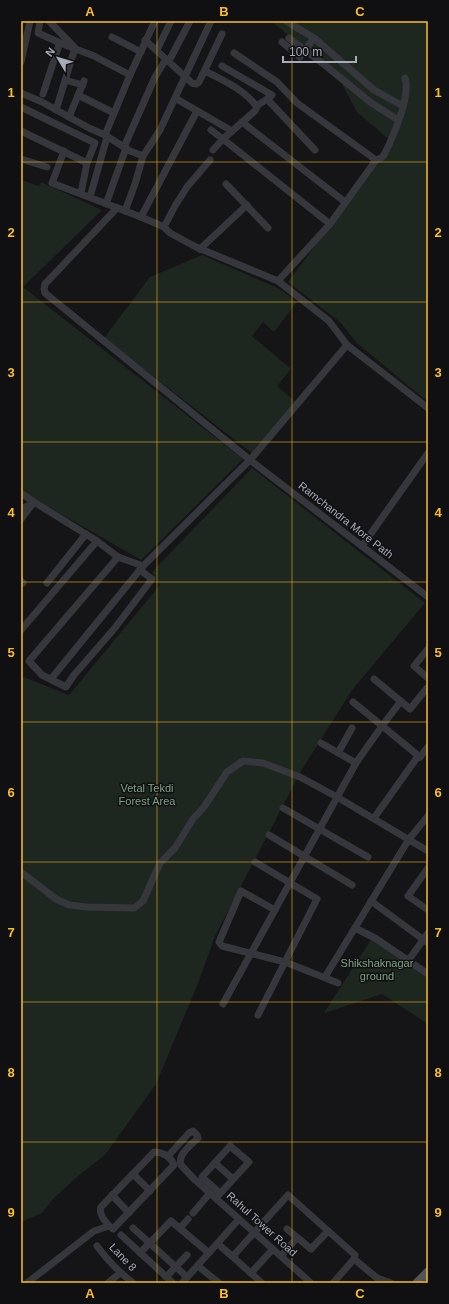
<svg xmlns="http://www.w3.org/2000/svg" width="449" height="1304" viewBox="0 0 449 1304" font-family="Arial,sans-serif">
<style>
.green{fill:#1d261f}
.lines{fill:none;stroke-linecap:round;stroke-linejoin:round}
.minor{stroke:#36373d;stroke-width:7}
.major{stroke:#52545c;stroke-width:9}
.rail{stroke:#494b52;stroke-width:1.5;stroke-dasharray:5 4;stroke-linecap:butt}
.grid{fill:none;stroke:#fbbe2a;stroke-width:1;stroke-opacity:0.55}
.labels{text-anchor:middle;stroke-width:3;stroke-linejoin:round;paint-order:stroke}
.street-label{font-size:11px;fill:#a7abb8;stroke:#101012}
.park-label{font-size:11px;fill:#7da481;stroke:#101012}
.neatline{fill:none;stroke:#fbbe2a;stroke-width:1.5}
.grid-label{font-size:13px;text-anchor:middle;font-weight:bold;fill:#fbbe2a}
</style>
<rect width="100%" height="100%" fill="#151517"/>
<g class="green">
<polygon points="271,21 428,21 428,402 357,343 340,322 288,282 392,142 357,112 336,73"/>
<polygon points="21,180 39,186 41,182 102,210 23,287 243,459 141,560 35,499 21,488"/>
<polygon points="202,255 280,289 297,302 274,332 263,322 252,336 291,369 277,386 297,403 253,454 104,338 150,277"/>
<polygon points="252,468 425,603 352,690 301,771 215,936 199,981 156,1084 105,1155 78,1176 53,1199 42,1213 21,1222 21,676 69,695 160,585 152,572"/>
<polygon points="372,938 428,978 428,1024 382,994 324,1013"/>
</g>
<g class="lines">
<g class="minor">
<polyline points="40,21 38,33 60,43"/>
<polyline points="49,21 75,48 56,110"/>
<polyline points="286,21 314,38 374,90 403,106"/>
<polyline points="112,37 141,52"/>
<polyline points="289,38 326,66 370,102 398,120"/>
<polyline points="145,40 192,83 196,84 199,82 222,34"/>
<polyline points="282,42 300,57 314,38"/>
<polyline points="157,50 171,21"/>
<polyline points="234,53 277,82 297,103 376,160"/>
<polyline points="169,61 190,21"/>
<polyline points="21,62 30,21"/>
<polyline points="222,66 272,95 269,98 256,106"/>
<path d="M205 71C223 80 245 90 257 107L255 111 223 139 213 150"/>
<polyline points="65,80 83,85"/>
<polyline points="21,93 42,102 89,128 105,135 130,151 143,156"/>
<polyline points="43,94 59,45 60,43 94,56 130,75"/>
<polyline points="78,95 114,113"/>
<polyline points="175,98 232,131"/>
<polyline points="267,99 315,150"/>
<polyline points="21,107 95,143 87,163 81,193"/>
<polyline points="69,117 84,81"/>
<polyline points="242,122 345,202"/>
<polyline points="211,130 223,139 330,224"/>
<polyline points="21,131 87,163"/>
<polyline points="105,135 130,75 155,21"/>
<polyline points="124,147 155,77 166,59"/>
<polyline points="64,151 52,183 141,217 164,227 170,233 196,247 278,281 329,321 347,345 428,408"/>
<polyline points="21,159 47,167"/>
<polyline points="226,184 268,228"/>
<polyline points="90,197 107,137"/>
<polyline points="106,204 126,148"/>
<polyline points="117,208 45,284 44,289 45,293 250,460 428,597"/>
<polyline points="125,211 135,184 143,156 160,130 211,21"/>
<polyline points="141,217 197,111"/>
<polyline points="164,227 175,206 187,187 210,160"/>
<polyline points="200,249 247,205"/>
<path d="M278 281 330 224 376 160 381 158 384 155C393 137 411 96 405 78"/>
<polyline points="21,493 34,502 97,541 118,557 143,566 250,460 347,345"/>
<polyline points="21,509 32,504"/>
<polyline points="21,519 34,502"/>
<polyline points="362,546 428,453"/>
<polyline points="118,557 29,661 42,675 66,687 74,675 114,629 152,579 140,570"/>
<polyline points="21,581 23,583"/>
<polyline points="47,583 86,534"/>
<polyline points="21,630 97,541"/>
<polyline points="428,649 414,666 428,678"/>
<polyline points="51,679 143,566"/>
<polyline points="374,679 410,709 427,688"/>
<polyline points="353,702 420,757 416,759 374,818"/>
<polyline points="321,743 356,763"/>
<polyline points="338,753 352,728"/>
<polyline points="420,757 428,747"/>
<polyline points="283,808 368,857"/>
<polyline points="269,835 352,885"/>
<polyline points="255,862 317,899 258,1015"/>
<polyline points="428,868 408,896 428,910"/>
<polyline points="21,872 56,899 69,905 87,907 134,908 143,901 160,863 175,848 193,819 204,807 227,772 243,761 263,763 300,777 337,797 428,851"/>
<polyline points="371,901 428,943"/>
<polyline points="275,910 241,891 219,942 222,946 285,962 338,983"/>
<polyline points="355,928 375,938 428,974"/>
<polyline points="408,961 428,933"/>
<polyline points="325,977 409,839 428,816"/>
<polyline points="223,1004 356,763 382,726 401,701"/>
<path d="M154 1152C163 1152 171 1157 174 1165L113 1229C107 1225 98 1214 101 1207Z"/>
<path d="M168 1156 189 1133 193 1131 197 1135 198 1138C191 1145 177 1155 181 1165L194 1179 311 1283"/>
<polyline points="215,1163 233,1179"/>
<polyline points="133,1174 150,1191"/>
<polyline points="112,1195 129,1213"/>
<polyline points="216,1198 249,1162 230,1146 202,1177 220,1193"/>
<polyline points="193,1213 210,1193"/>
<polyline points="133,1228 187,1277"/>
<polyline points="180,1228 188,1219"/>
<polyline points="287,1229 311,1249 328,1231"/>
<polyline points="121,1235 173,1283"/>
<polyline points="218,1244 233,1257"/>
<path d="M97 1246C107 1260 119 1272 133 1283"/>
<polyline points="140,1253 171,1221 209,1253"/>
<polyline points="281,1256 297,1238"/>
<polyline points="354,1259 377,1278 391,1283"/>
<polyline points="198,1266 219,1283"/>
<polyline points="251,1273 273,1249"/>
<polyline points="166,1277 187,1255"/>
<polyline points="27,1283 94,1231 106,1227"/>
<polyline points="108,1283 120,1273"/>
<polyline points="182,1283 239,1219"/>
<polyline points="262,1283 235,1259 234,1255 288,1195 355,1255 354,1259 333,1283"/>
</g>
<polyline class="major" points="417,1283 428,1272"/>
<polyline class="rail" points="421,1283 428,1276"/>
</g>
<path class="grid" d="M157 21V1283M292 21V1283M21 162H428M21 302H428M21 442H428M21 582H428M21 722H428M21 862H428M21 1002H428M21 1142H428"/>
<g class="labels">
<g class="street-label">
<text transform="translate(346 520) rotate(38)" y="4">Ramchandra More Path</text>
<text transform="translate(262 1224) rotate(42)" y="4">Rahul Tower Road</text>
<text transform="translate(123 1257) rotate(46)" y="4">Lane 8</text>
</g>
<g class="park-label">
<text x="147" y="792">Vetal Tekdi<tspan x="147" dy="13">Forest Area</tspan></text>
<text x="377" y="967">Shikshaknagar<tspan x="377" dy="13">ground</tspan></text>
</g>
</g>
<rect width="449" height="1304" fill="none" stroke="#101012" stroke-width="44"/>
<g transform="translate(58 58) rotate(308)" stroke="#101012" stroke-width="3" paint-order="stroke">
<path d="M0-3L7 15L0 10L-7 15Z" fill="#a7abb8"/>
<text y="-6" font-size="11" font-weight="bold" text-anchor="middle" fill="#a7abb8">N</text>
</g>
<path d="M283 56v6h73v-6" fill="none" stroke="#a7abb8" stroke-width="2"/>
<text x="289" y="56" font-size="12" fill="#a7abb8" stroke="#101012" stroke-width="3" paint-order="stroke">100 m</text>
<rect x="22" y="22" width="405" height="1260" class="neatline"/>
<g class="grid-label">
<text x="90" y="16">A</text>
<text x="224" y="16">B</text>
<text x="360" y="16">C</text>
<text x="11" y="97">1</text>
<text x="438" y="97">1</text>
<text x="11" y="237">2</text>
<text x="438" y="237">2</text>
<text x="11" y="377">3</text>
<text x="438" y="377">3</text>
<text x="11" y="517">4</text>
<text x="438" y="517">4</text>
<text x="11" y="657">5</text>
<text x="438" y="657">5</text>
<text x="11" y="797">6</text>
<text x="438" y="797">6</text>
<text x="11" y="937">7</text>
<text x="438" y="937">7</text>
<text x="11" y="1077">8</text>
<text x="438" y="1077">8</text>
<text x="11" y="1217">9</text>
<text x="438" y="1217">9</text>
<text x="90" y="1298">A</text>
<text x="224" y="1298">B</text>
<text x="360" y="1298">C</text>
</g>
</svg>
